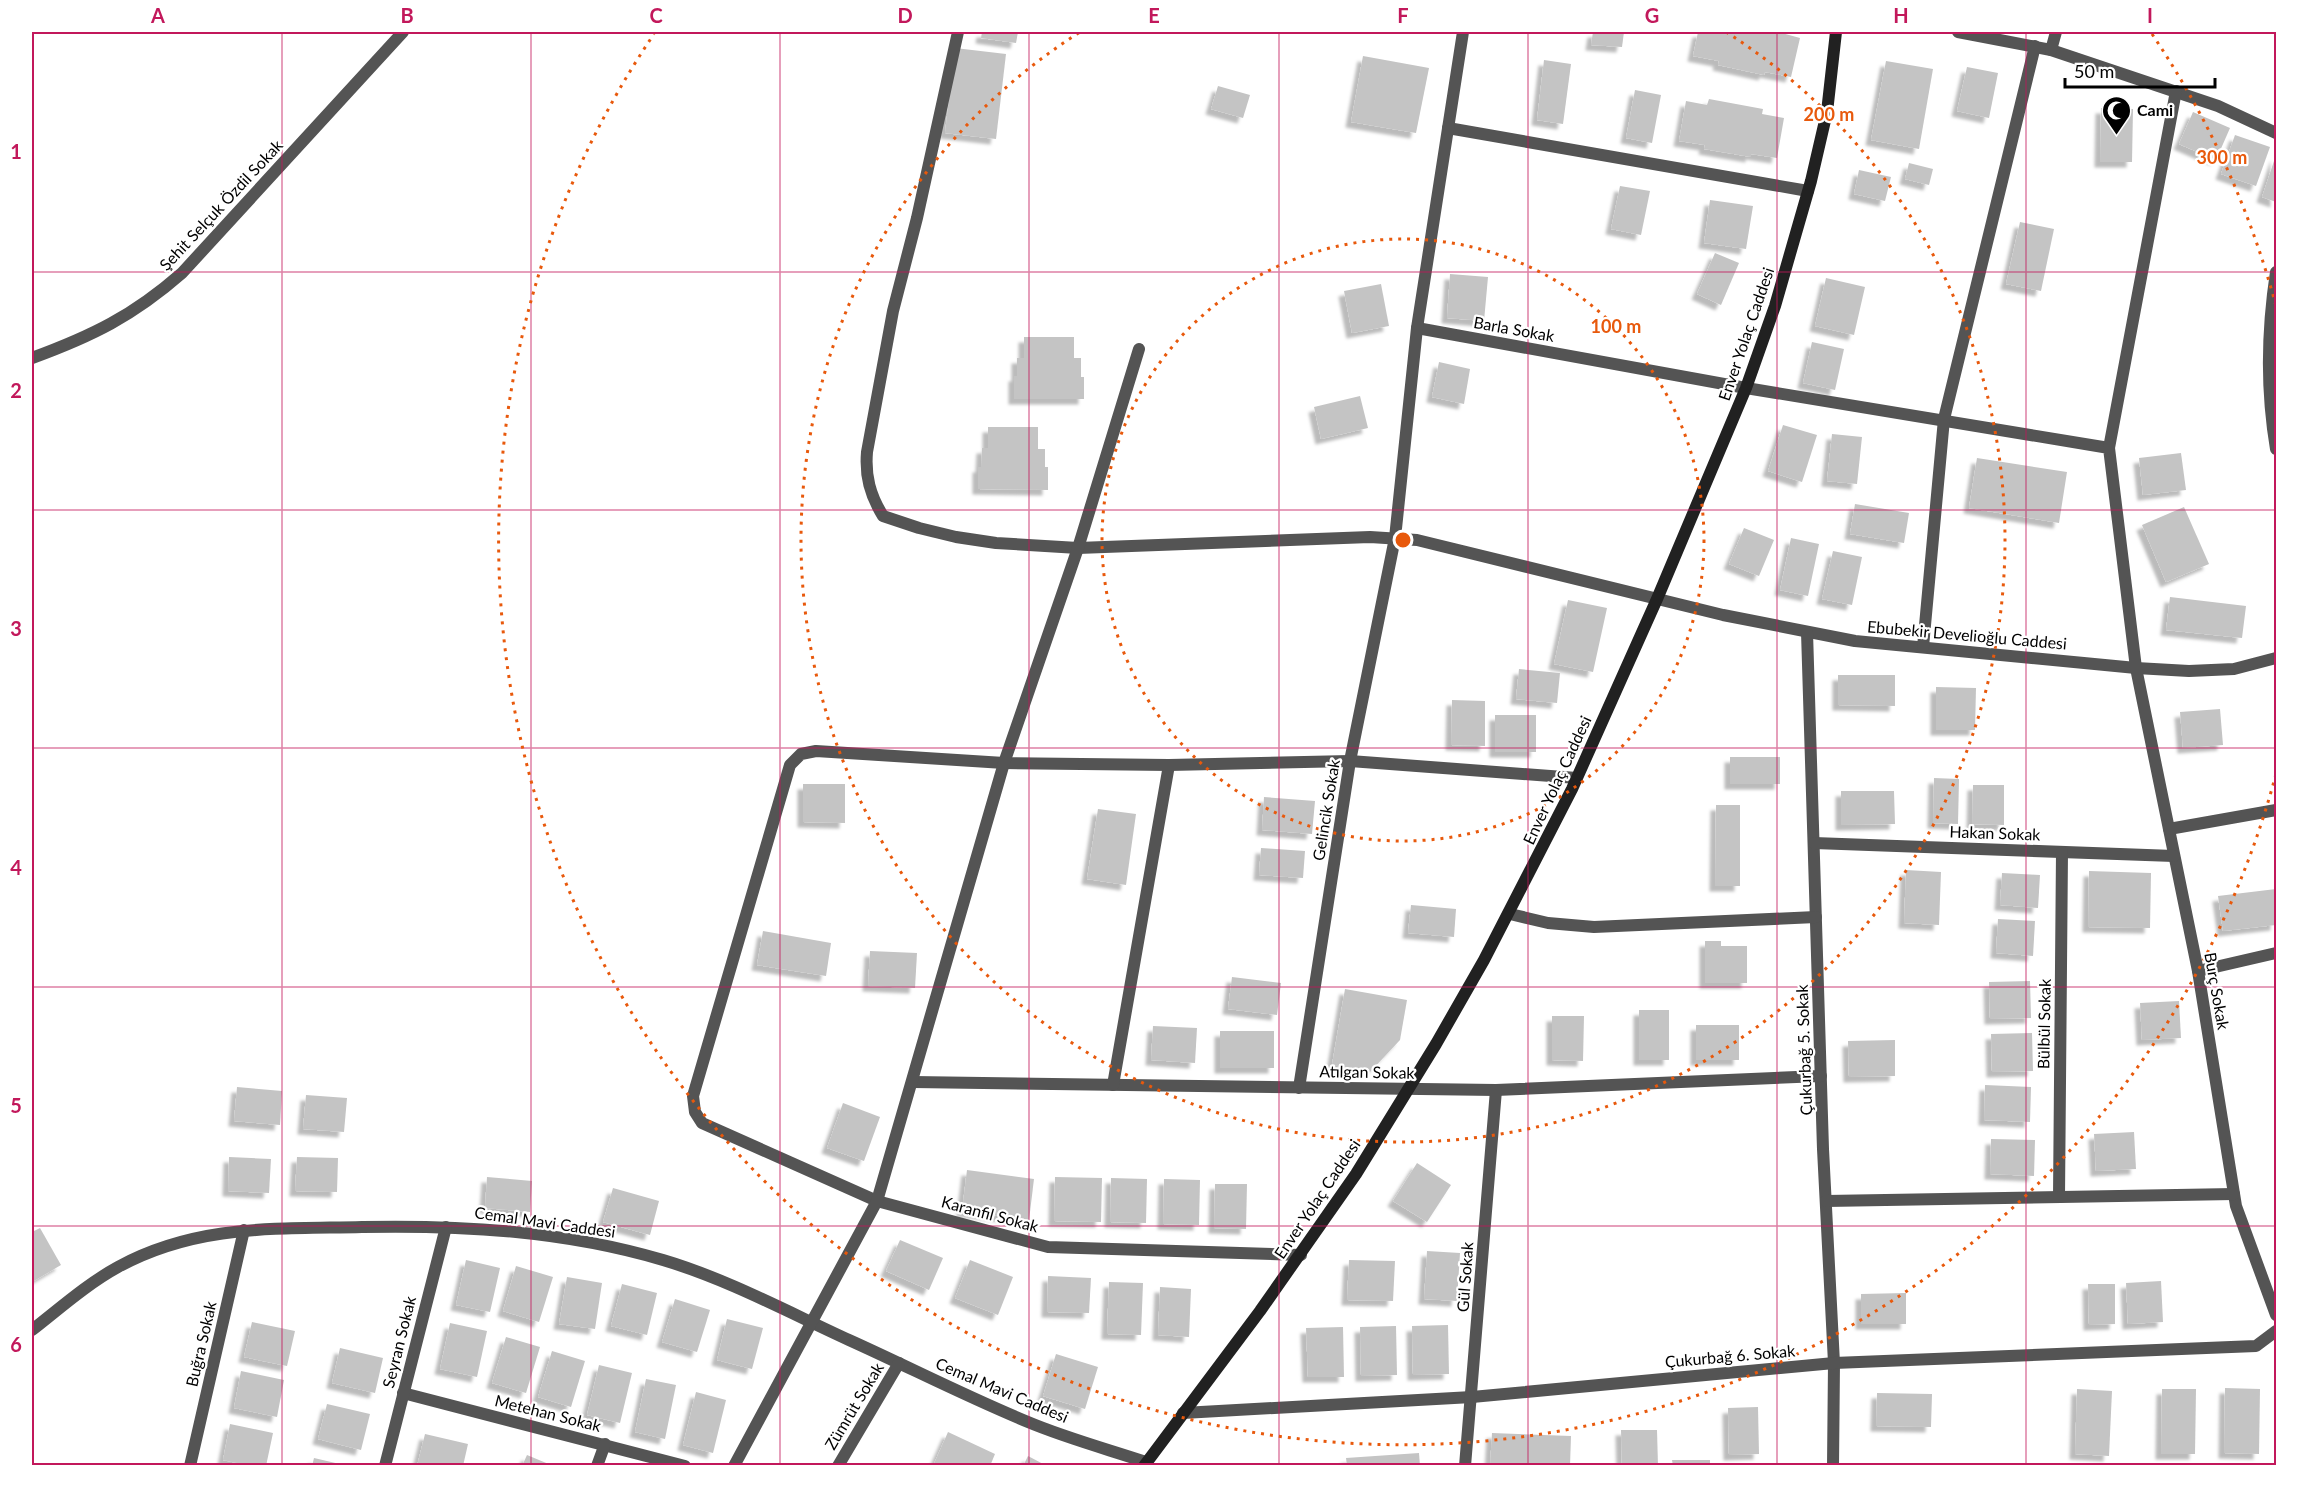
<svg xmlns="http://www.w3.org/2000/svg" width="2308" height="1497" viewBox="0 0 2308 1497" font-family="Lato,sans-serif">
<style>
.building{fill:#c4c4c4;filter:url(#shadow)}
.lines{fill:none;stroke-linecap:round;stroke-linejoin:round}
.street{stroke:#545454;stroke-width:12}
.secondary{stroke:#212121;stroke-width:12}
.grid{fill:none;stroke:#c2185b;stroke-width:1.5;stroke-opacity:0.55}
.ring{fill:none;stroke:#e8590c;stroke-width:3;stroke-dasharray:3 6}
.labels{text-anchor:middle;stroke-width:4.5;stroke-linejoin:round;paint-order:stroke}
.poi-label{font-size:16px;font-weight:bold;fill:#000;stroke:#fff;text-anchor:start}
.street-label{font-size:16px;fill:#000;stroke:#fff}
.centre{fill:#e8590c;stroke:#fff;stroke-width:3}
.ring-label{font-size:18px;text-anchor:middle;font-weight:bold;fill:#e8590c;stroke:#fff;stroke-width:4.5;stroke-linejoin:round;paint-order:stroke}
.neatline{fill:none;stroke:#c2185b;stroke-width:2}
.grid-label{font-size:20px;text-anchor:middle;font-weight:bold;fill:#c2185b}
</style>
<defs>
<filter id="shadow"><feDropShadow dx="-5.5" dy="5.5" stdDeviation="1.5" flood-color="#0004"/></filter>
</defs>
<rect width="100%" height="100%" fill="#fff"/>
<g class="building">
<polygon points="982,32 1018,32 1016,43 981,38"/>
<polygon points="1593,32 1624,32 1622,47 1591,45"/>
<polygon points="1698,32 1778,32 1800,38 1791,77 1765,72 1764,75 1718,65 1719,61 1693,56"/>
<polygon points="955,48 1006,54 996,139 945,133"/>
<polygon points="1363,56 1429,68 1416,133 1351,122"/>
<polygon points="1544,60 1571,64 1563,124 1537,120"/>
<polygon points="1886,61 1933,69 1919,149 1871,140"/>
<polygon points="1967,67 1998,73 1989,118 1957,111"/>
<polygon points="1218,86 1250,95 1243,118 1211,109"/>
<polygon points="1635,90 1661,95 1652,143 1626,138"/>
<polygon points="1709,99 1763,109 1762,114 1784,118 1777,158 1751,154 1751,157 1704,149 1705,145 1679,141 1686,101 1707,105"/>
<polygon points="2101,108 2133,109 2132,162 2100,162"/>
<polygon points="2193,112 2230,128 2216,160 2179,144"/>
<polygon points="2235,135 2270,147 2256,186 2221,174"/>
<polygon points="2276,155 2276,202 2262,197"/>
<polygon points="1909,163 1933,169 1929,185 1905,179"/>
<polygon points="1859,170 1891,177 1885,201 1854,194"/>
<polygon points="1620,186 1650,191 1641,235 1611,229"/>
<polygon points="1710,200 1753,206 1746,249 1704,243"/>
<polygon points="2020,222 2054,229 2041,291 2006,284"/>
<polygon points="1715,253 1739,263 1721,305 1697,294"/>
<polygon points="1450,274 1488,277 1484,321 1447,318"/>
<polygon points="1826,278 1865,287 1854,335 1815,326"/>
<polygon points="1381,284 1389,326 1352,333 1344,291"/>
<polygon points="1024,337 1074,337 1074,358 1081,358 1081,377 1084,377 1084,399 1014,399 1014,376 1017,376 1017,358 1024,358"/>
<polygon points="1812,342 1844,349 1835,390 1803,383"/>
<polygon points="1439,362 1470,369 1464,404 1432,397"/>
<polygon points="1360,396 1368,428 1321,439 1314,407"/>
<polygon points="1783,425 1817,435 1802,482 1768,471"/>
<polygon points="988,427 1038,427 1038,449 1045,449 1045,467 1048,467 1048,490 978,489 978,467 981,467 982,448 988,448"/>
<polygon points="1832,434 1862,437 1857,484 1827,481"/>
<polygon points="2181,453 2186,490 2143,495 2139,458"/>
<polygon points="1977,458 2067,472 2059,523 1969,508"/>
<polygon points="1855,504 1909,513 1904,543 1850,534"/>
<polygon points="2184,507 2209,564 2166,582 2142,525"/>
<polygon points="1744,528 1774,540 1759,576 1729,564"/>
<polygon points="1791,538 1819,544 1808,596 1780,590"/>
<polygon points="1833,551 1862,557 1852,605 1822,599"/>
<polygon points="2170,597 2246,606 2242,638 2166,630"/>
<polygon points="1568,600 1607,608 1593,672 1554,664"/>
<polygon points="1519,669 1560,673 1557,703 1516,699"/>
<polygon points="1838,675 1895,675 1895,706 1838,705"/>
<polygon points="1936,687 1976,688 1975,730 1936,730"/>
<polygon points="1452,700 1485,701 1485,746 1451,745"/>
<polygon points="2220,709 2223,745 2183,748 2180,712"/>
<rect x="1495" y="715" width="41" height="37"/>
<rect x="1730" y="757" width="50" height="27"/>
<polygon points="1934,778 1959,779 1958,824 1933,823"/>
<polygon points="803,784 845,784 845,823 803,822"/>
<polygon points="1973,785 2004,785 2004,825 1972,824"/>
<polygon points="1841,791 1894,791 1895,824 1841,825"/>
<polygon points="1264,797 1315,801 1312,834 1262,830"/>
<polygon points="1716,805 1740,805 1740,886 1715,886"/>
<polygon points="1098,809 1136,814 1126,885 1087,879"/>
<polygon points="1261,848 1305,851 1303,878 1259,875"/>
<polygon points="1906,870 1941,872 1939,925 1904,923"/>
<polygon points="2089,871 2151,873 2150,928 2088,927"/>
<polygon points="2002,873 2040,875 2038,908 2000,905"/>
<polygon points="2276,889 2276,925 2223,931 2218,896"/>
<polygon points="1411,905 1456,909 1454,937 1408,933"/>
<polygon points="1998,919 2035,921 2033,956 1996,953"/>
<polygon points="763,931 831,943 826,976 757,965"/>
<polygon points="1705,941 1721,941 1721,946 1747,946 1747,983 1705,983"/>
<polygon points="870,951 917,953 915,988 868,986"/>
<polygon points="1232,977 1281,983 1277,1015 1228,1009"/>
<polygon points="2030,981 2031,1018 1990,1019 1989,982"/>
<polygon points="1345,989 1407,1000 1400,1040 1370,1072 1332,1065"/>
<polygon points="2179,1001 2181,1038 2142,1040 2140,1003"/>
<rect x="1639" y="1010" width="30" height="50"/>
<polygon points="1552,1016 1584,1016 1583,1061 1552,1060"/>
<rect x="1696" y="1025" width="43" height="35"/>
<polygon points="1153,1026 1197,1028 1195,1063 1151,1060"/>
<rect x="1220" y="1031" width="54" height="37"/>
<polygon points="2032,1033 2033,1071 1992,1072 1991,1034"/>
<polygon points="1895,1040 1895,1076 1849,1077 1848,1041"/>
<polygon points="1985,1085 2031,1087 2030,1122 1984,1120"/>
<polygon points="237,1087 282,1091 280,1125 234,1121"/>
<polygon points="306,1095 347,1098 344,1132 303,1129"/>
<polygon points="843,1103 880,1117 864,1161 827,1148"/>
<polygon points="2134,1132 2136,1169 2096,1171 2094,1134"/>
<polygon points="1991,1139 2035,1140 2034,1176 1990,1174"/>
<polygon points="229,1157 271,1159 269,1193 228,1191"/>
<polygon points="297,1157 338,1158 337,1192 295,1191"/>
<polygon points="1417,1163 1451,1185 1427,1222 1393,1201"/>
<polygon points="967,1170 1034,1179 1029,1220 962,1211"/>
<polygon points="487,1177 532,1181 530,1212 485,1208"/>
<polygon points="1055,1177 1102,1178 1101,1222 1054,1221"/>
<polygon points="1111,1178 1147,1179 1146,1223 1110,1222"/>
<polygon points="1164,1179 1200,1180 1199,1225 1163,1224"/>
<polygon points="1215,1184 1247,1184 1246,1229 1214,1228"/>
<polygon points="613,1188 659,1201 650,1235 603,1222"/>
<polygon points="40,1228 61,1265 32,1282 32,1232"/>
<polygon points="900,1240 943,1258 929,1290 886,1271"/>
<polygon points="1427,1251 1460,1253 1457,1301 1424,1299"/>
<polygon points="466,1260 500,1268 490,1312 456,1305"/>
<polygon points="970,1260 1013,1277 998,1315 955,1298"/>
<polygon points="1349,1260 1395,1261 1393,1301 1347,1300"/>
<polygon points="516,1266 553,1277 539,1322 503,1311"/>
<polygon points="1048,1276 1091,1278 1089,1313 1047,1312"/>
<polygon points="567,1277 602,1283 595,1329 559,1324"/>
<polygon points="2161,1281 2163,1322 2128,1324 2126,1283"/>
<polygon points="1109,1282 1143,1283 1141,1335 1107,1334"/>
<polygon points="622,1284 657,1293 647,1335 611,1326"/>
<polygon points="2088,1284 2115,1284 2115,1324 2089,1325"/>
<polygon points="1160,1287 1191,1289 1189,1337 1158,1335"/>
<polygon points="1906,1293 1906,1324 1861,1324 1861,1294"/>
<polygon points="675,1299 710,1310 697,1352 662,1342"/>
<polygon points="727,1319 763,1328 752,1369 717,1360"/>
<polygon points="252,1322 295,1331 287,1366 244,1357"/>
<polygon points="450,1323 487,1331 477,1377 440,1369"/>
<polygon points="1448,1325 1449,1374 1413,1375 1412,1326"/>
<polygon points="1396,1326 1397,1375 1361,1376 1360,1327"/>
<polygon points="1343,1327 1344,1377 1308,1377 1306,1328"/>
<polygon points="506,1337 540,1347 526,1393 492,1383"/>
<polygon points="340,1348 383,1358 375,1393 332,1383"/>
<polygon points="552,1351 585,1361 571,1407 538,1397"/>
<polygon points="1056,1354 1098,1367 1085,1409 1043,1396"/>
<polygon points="599,1365 632,1373 620,1423 587,1415"/>
<polygon points="241,1371 284,1380 277,1417 234,1408"/>
<polygon points="646,1379 676,1385 665,1439 635,1432"/>
<polygon points="2225,1388 2260,1389 2259,1454 2224,1453"/>
<polygon points="2077,1389 2112,1391 2109,1456 2075,1454"/>
<polygon points="2162,1389 2196,1389 2195,1454 2161,1454"/>
<polygon points="696,1392 726,1400 713,1453 683,1445"/>
<polygon points="1877,1393 1932,1394 1931,1427 1876,1426"/>
<polygon points="327,1404 370,1414 361,1450 318,1439"/>
<polygon points="1758,1407 1759,1454 1729,1455 1728,1408"/>
<polygon points="230,1424 273,1433 266,1466 251,1466 223,1460"/>
<polygon points="1621,1430 1657,1430 1658,1466 1622,1466"/>
<polygon points="948,1432 995,1454 990,1466 933,1466"/>
<polygon points="1492,1433 1571,1436 1570,1466 1490,1466"/>
<polygon points="425,1434 468,1444 463,1466 417,1466"/>
<polygon points="1419,1453 1420,1466 1347,1466 1346,1458"/>
<polygon points="527,1455 551,1465 551,1466 522,1466"/>
<polygon points="1028,1456 1047,1466 1023,1466"/>
<polygon points="314,1458 344,1465 344,1466 312,1466"/>
<polygon points="1672,1460 1710,1460 1710,1466 1673,1466"/>
</g>
<g class="lines">
<g class="street">
<path d="M958 32 917 218 893 311 867 452C865 476 870 495 883 516L919 528 956 537 996 543 1078 548 1370 537 1417 540 1723 615 1855 641 2136 668 2189 671 2234 669 2276 658"/>
<polyline points="1958,32 2051,50 2218,106 2276,133"/>
<polyline points="2051,50 2056,32"/>
<polyline points="1448,128 1808,191"/>
<path d="M2276 272C2267 331 2266 390 2276 449"/>
<polyline points="1417,328 1746,388 2109,448 2136,668 2198,971 2236,1206 2276,1315"/>
<path d="M32 358C92 336 133 316 182 273L403 32"/>
<polyline points="2109,448 2176,91"/>
<polyline points="1807,632 1823,1149 1834,1363 1833,1466"/>
<polyline points="1923,647 1944,419 2035,46"/>
<polyline points="2169,829 2276,810"/>
<polyline points="1814,843 2174,856"/>
<polyline points="1510,914 1548,923 1594,927 1816,917"/>
<polyline points="2198,971 2276,953"/>
<polyline points="913,1082 1496,1090 1821,1076"/>
<polyline points="1113,1085 1169,765"/>
<polyline points="1299,1088 1350,761 1395,538 1417,328 1463,32"/>
<polyline points="2059,1197 2062,852"/>
<polyline points="1826,1201 2234,1194"/>
<polyline points="1301,1255 1048,1247 877,1201 702,1123 695,1112 693,1096 790,765 801,754 816,751 1004,763 1169,765 1350,761 1577,778"/>
<path d="M32 1330C59 1309 87 1284 118 1267 197 1224 276 1229 362 1227 463 1225 565 1231 663 1260 727 1279 788 1312 849 1340 909 1367 967 1397 1028 1422 1066 1438 1107 1449 1146 1462"/>
<polyline points="403,1393 685,1466"/>
<polyline points="1183,1413 1472,1397 1834,1363 2256,1346 2276,1331"/>
<polyline points="190,1466 244,1230"/>
<polyline points="385,1466 446,1227"/>
<polyline points="597,1466 605,1444"/>
<polyline points="734,1466 877,1201 1004,763 1078,548 1139,349"/>
<polyline points="838,1466 899,1363"/>
<polyline points="1465,1466 1496,1090"/>
</g>
<polyline class="secondary" points="1144,1466 1260,1311 1356,1174 1436,1044 1484,960 1572,789 1657,599 1746,388 1775,306 1811,181 1827,112 1836,32"/>
</g>
<path class="grid" d="M282 32V1466M531 32V1466M780 32V1466M1029 32V1466M1279 32V1466M1528 32V1466M1777 32V1466M2026 32V1466M32 272H2276M32 510H2276M32 748H2276M32 987H2276M32 1226H2276"/>
<g class="ring">
<circle cx="1403" cy="540" r="301"/>
<path d="M1726 32A602 602 0 1 1 1080 32"/>
<path d="M2276 774A904 904 0 1 1 654 34M2152 34A904 904 0 0 1 2276 306"/>
</g>
<defs>
<symbol id="mosque-pin" viewBox="-11 -11 22 30"><path d="M0 17L-7.5 6A9.5 9.5 0 1 1 7.5 6Z" fill="#000" stroke="#fff"/><path d="M3.5-4.9A6 6 0 1 0 3.5 4.9A5 5 0 1 1 3.5-4.9Z" fill="#fff"/></symbol>
</defs>
<g fill-rule="evenodd">
<use href="#mosque-pin" x="2100" y="94" width="33" height="45"/>
</g>
<g class="labels">
<g class="poi-label">
<text x="2137" y="116">Cami</text>
</g>
<g class="street-label">
<text transform="translate(221 205) rotate(-47)" y="6">Şehit Selçuk Özdil Sokak</text>
<text transform="translate(1514 329) rotate(10)" y="6">Barla Sokak</text>
<text transform="translate(1746 334) rotate(-71)" y="6">Enver Yolaç Caddesi</text>
<text transform="translate(1967 635) rotate(5)" y="6">Ebubekir Develioğlu Caddesi</text>
<text transform="translate(1557 780) rotate(-65)" y="6">Enver Yolaç Caddesi</text>
<text transform="translate(1326 810) rotate(-81)" y="6">Gelincik Sokak</text>
<text transform="translate(1995 833) rotate(2)" y="6">Hakan Sokak</text>
<text transform="translate(2217 991) rotate(80)" y="6">Burç Sokak</text>
<text transform="translate(2044 1024) rotate(-89)" y="6">Bülbül Sokak</text>
<text transform="translate(1804 1050) rotate(-92)" y="6">Çukurbağ 5. Sokak</text>
<text transform="translate(1367 1072) rotate(1)" y="6">Atılgan Sokak</text>
<text transform="translate(1317 1199) rotate(-56)" y="6">Enver Yolaç Caddesi</text>
<text transform="translate(990 1214) rotate(15)" y="6">Karanfil Sokak</text>
<text transform="translate(545 1222) rotate(8)" y="6">Cemal Mavi Caddesi</text>
<text transform="translate(1465 1277) rotate(-86)" y="6">Gül Sokak</text>
<text transform="translate(399 1342) rotate(-76)" y="6">Seyran Sokak</text>
<text transform="translate(201 1344) rotate(-77)" y="6">Buğra Sokak</text>
<text transform="translate(1730 1356) rotate(-5)" y="6">Çukurbağ 6. Sokak</text>
<text transform="translate(1002 1390) rotate(23)" y="6">Cemal Mavi Caddesi</text>
<text transform="translate(854 1406) rotate(-59)" y="6">Zümrüt Sokak</text>
<text transform="translate(548 1413) rotate(14)" y="6">Metehan Sokak</text>
</g>
</g>
<circle cx="1403" cy="540" r="9" class="centre"/>
<g class="ring-label">
<text x="1829" y="121">200 m</text>
<text x="2222" y="164">300 m</text>
<text x="1616" y="333">100 m</text>
</g>
<rect width="2308" height="1497" fill="none" stroke="#ffffff" stroke-width="66"/>
<path d="M2065 78v9h150v-9" fill="none" stroke="#000000" stroke-width="3"/>
<text x="2074" y="78" font-size="18" fill="#000000" stroke="#ffffff" stroke-width="4.5" paint-order="stroke">50 m</text>
<rect x="33" y="33" width="2242" height="1431" class="neatline"/>
<g class="grid-label">
<text x="158" y="23">A</text>
<text x="407" y="23">B</text>
<text x="656" y="23">C</text>
<text x="905" y="23">D</text>
<text x="1154" y="23">E</text>
<text x="1403" y="23">F</text>
<text x="1652" y="23">G</text>
<text x="1901" y="23">H</text>
<text x="2150" y="23">I</text>
<text x="16" y="159">1</text>
<text x="16" y="398">2</text>
<text x="16" y="636">3</text>
<text x="16" y="875">4</text>
<text x="16" y="1113">5</text>
<text x="16" y="1352">6</text>
</g>
</svg>
